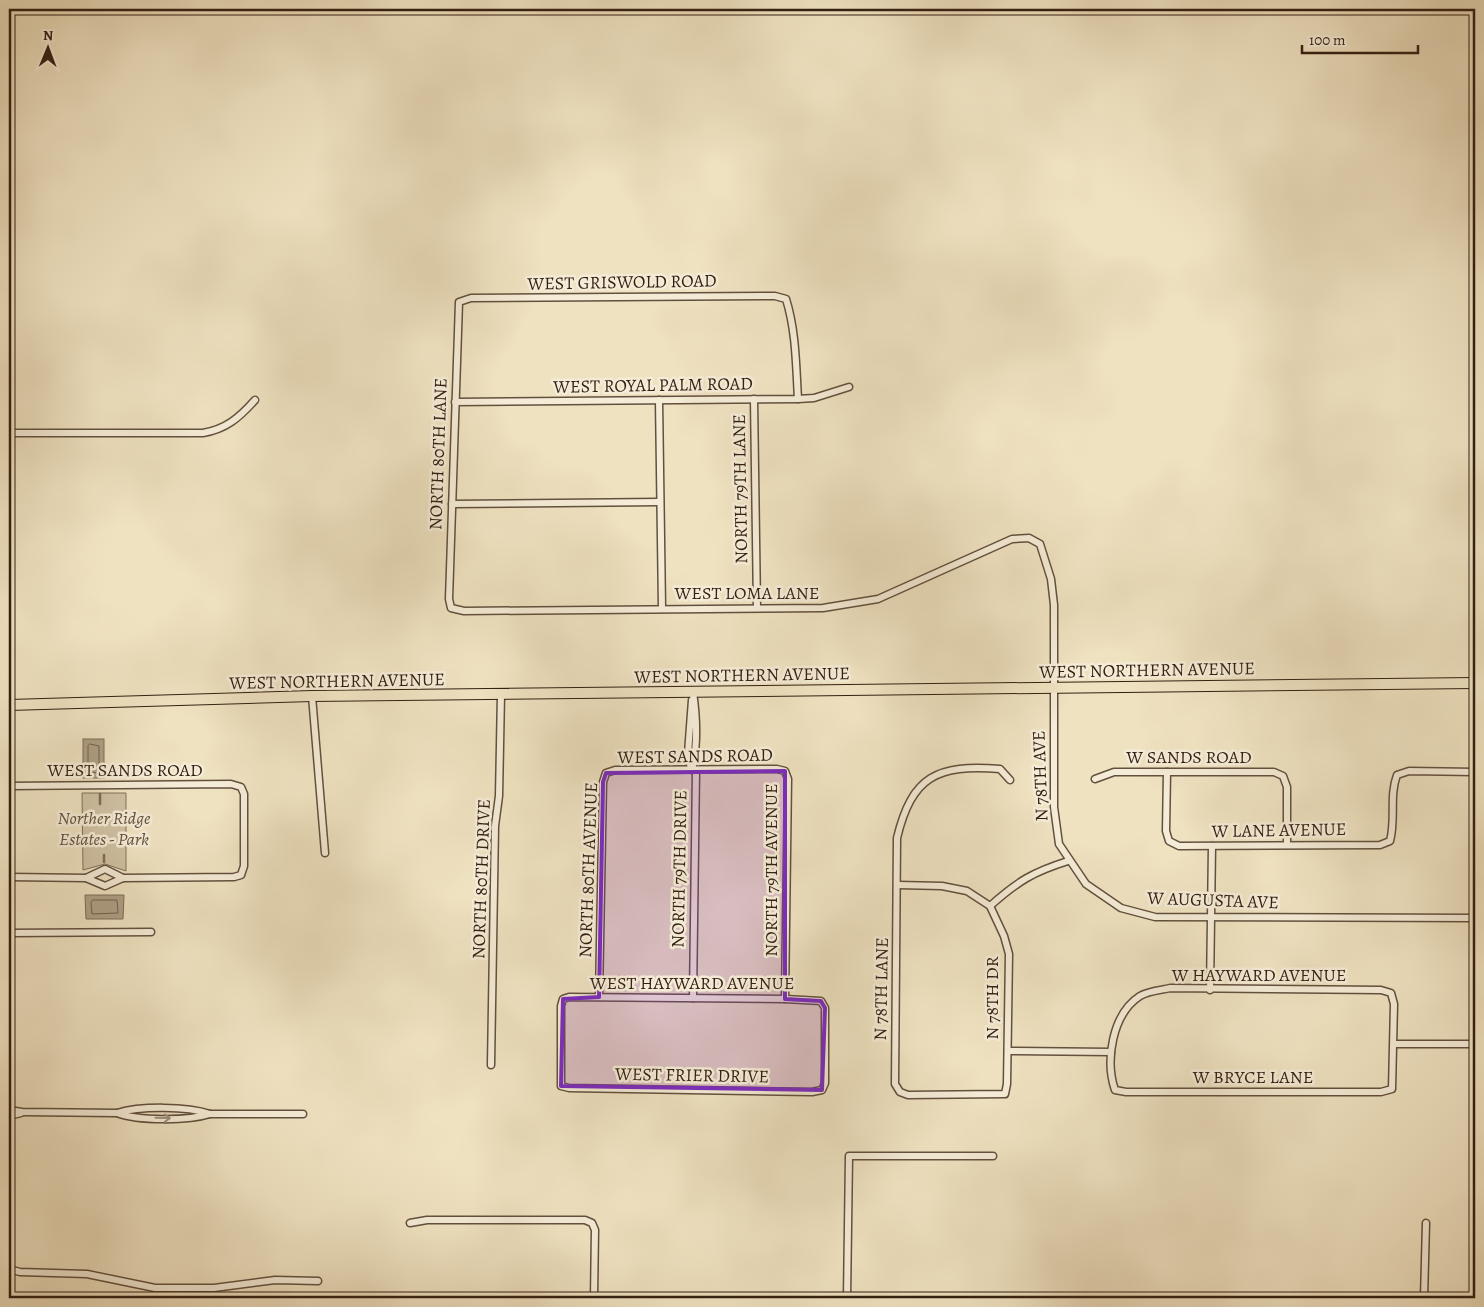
<svg xmlns="http://www.w3.org/2000/svg" width="1484" height="1307" viewBox="0 0 1484 1307" font-family="Alegreya,serif">
<style>
.green{fill:#cfc1a3;stroke:#81705a}
.water{fill:#afa086;stroke:#7d6c58}
.lines{fill:none;stroke-linecap:round;stroke-linejoin:round}
.shore{stroke:#71604c;stroke-width:1}
.stream{stroke:#7d6c58;stroke-width:2.5}
.street-casing{stroke:#62503e;stroke-width:9}
.primary-casing{stroke:#331f12;stroke-width:12}
.street{stroke:#f5ecd7;stroke-width:6}
.primary{stroke:#efe2c1;stroke-width:10}
.oneway{stroke:#9e907e}
.marked{fill:#7b2cbf;fill-opacity:0.2;stroke:#7b2cbf;stroke-width:4;stroke-linejoin:round}
.labels{text-anchor:middle;stroke-width:5;stroke-linejoin:round;paint-order:stroke}
.street-label{font-size:18px;fill:#331f12;stroke:#f5ecd7}
.park-label{font-size:18px;font-style:italic;fill:#62503e;stroke:#f5ecd7}
</style>
<rect width="100%" height="100%" fill="#efe2c1"/>
<filter id="stains"><feTurbulence type="fractalNoise" baseFrequency=".004" numOctaves="4"/><feColorMatrix values="0 0 0 0 .2 0 0 0 0 .09 0 0 0 0 .02 0 0 0 .5 -.17"/></filter>
<radialGradient id="worn" r=".72"><stop offset=".6" stop-color="#630" stop-opacity="0"/><stop offset="1" stop-color="#630" stop-opacity=".3"/></radialGradient>
<polygon class="green" points="82,793 126,793 126,871 105,864 83,870"/>
<g class="water">
<rect x="83" y="739" width="21" height="39"/>
<polygon points="85,895 124,895 123,919 86,919"/>
</g>
<g class="lines">
<g class="shore">
<polygon points="90,744 99,746 99,771 97,773 88,771 88,746"/>
<polygon points="93,900 117,900 118,913 92,914 91,903"/>
</g>
<g class="stream">
<polyline points="100,794 100,804"/>
<polyline points="104,862 104,855"/>
</g>
<defs>
<g id="street">
<polyline points="754,399 757,608"/>
<path d="M798 399C796 365 796 331 786 299L775 296 471 298 459 302 449 599 451 608 464 611 823 608 878 599 1012 539 1029 538 1040 544 1051 579 1054 605V807L1059 844 1086 884 1121 908 1155 917 1475 918"/>
<polyline points="659,400 662,608"/>
<polyline points="455,402 798,399 814,398 849,387"/>
<path d="M9 433H203C226 429 239 418 255 400"/>
<polyline points="452,504 660,502"/>
<polyline points="312,696 325,853"/>
<polyline points="691,769 688,753 692,700"/>
<path d="M692 770C698 744 697 719 693 692"/>
<path d="M1167 772 1166 831 1169 841 1179 846 1380 845 1390 841C1396 819 1389 796 1397 775L1409 771 1475 772"/>
<polyline points="1095,779 1114,772 1274,772 1283,776 1287,787 1287,844"/>
<polyline points="9,786 231,784 241,787 244,794 244,866 241,875 234,877 123,878 105,886 86,878 9,877"/>
<polyline points="86,878 105,869 123,878"/>
<polyline points="898,885 942,886 967,891 990,906"/>
<path d="M990 906 1004 936 1009 954 1007 1084 1005 1094 908 1095 900 1092 895 1084 897 838C912 776 937 764 1000 769L1010 780"/>
<path d="M990 906C1018 881 1033 872 1068 861"/>
<polyline points="9,933 151,932"/>
<path d="M1170 988 1381 990 1391 993 1394 1004 1392 1089 1381 1092H1126L1115 1090C1105 1061 1112 1014 1140 996 1148 991 1162 990 1170 988Z"/>
<polyline points="1210,990 1212,846"/>
<polygon points="569,997 785,999 821,1001 825,1008 825,1083 822,1090 812,1092 569,1088 561,1086 561,1006 563,999"/>
<polyline points="599,997 603,782 606,773 615,770 777,769 785,771 788,779 785,999"/>
<polyline points="693,998 696,770"/>
<polyline points="1394,1044 1475,1044"/>
<polyline points="1008,1051 1111,1052"/>
<polyline points="491,1065 495,826 499,796 501,694"/>
<path d="M9 1110 22 1112 117 1113C140 1106 187 1106 210 1114"/>
<path d="M117 1113C138 1121 188 1121 210 1114H303"/>
<polyline points="9,1116 21,1113"/>
<polyline points="410,1223 427,1220 585,1220 592,1223 595,1230 594,1298"/>
<polyline points="9,1269 20,1272 87,1274 155,1288 214,1288 275,1280 318,1281"/>
<polyline points="847,1298 849,1156 993,1156"/>
<polyline points="1424,1298 1426,1223"/>
</g>
<polyline id="primary" points="9,705 312,696 1475,683"/>
</defs>
<use href="#street" class="street-casing"/>
<use href="#primary" class="primary-casing"/>
<use href="#street" class="street"/>
<use href="#primary" class="primary"/>
</g>
<defs><path id="oneway-shaft" d="M-6 0H5M1.5-3L5.5 0L1.5 3" fill="none" stroke-width="1.6" stroke-linecap="round" stroke-linejoin="round" transform="scale(1.25)"/></defs>
<use class="oneway" href="#oneway-shaft" transform="translate(163 1118) rotate(1)"/>
<path class="marked" d="M785 771V999L821 1001 825 1008 822 1090 561 1086 563 999 599 997 603 782 606 773Z"/>
<g class="labels">
<g class="street-label">
<text transform="translate(622 282) rotate(-1)" y="6">WEST GRISWOLD ROAD</text>
<text transform="translate(653 385) rotate(-1)" y="6">WEST ROYAL PALM ROAD</text>
<text transform="translate(438 454) rotate(-88)" y="6">NORTH 80TH LANE</text>
<text transform="translate(740 489) rotate(-91)" y="6">NORTH 79TH LANE</text>
<text x="747" y="599">WEST LOMA LANE</text>
<text transform="translate(1147 670) rotate(-1)" y="6">WEST NORTHERN AVENUE</text>
<text transform="translate(742 675) rotate(-1)" y="6">WEST NORTHERN AVENUE</text>
<text transform="translate(337 681) rotate(-1)" y="6">WEST NORTHERN AVENUE</text>
<text transform="translate(695 756) rotate(-1)" y="6">WEST SANDS ROAD</text>
<text x="1189" y="763">W SANDS ROAD</text>
<text x="125" y="776">WEST SANDS ROAD</text>
<text transform="translate(1040 776) rotate(-92)" y="6">N 78TH AVE</text>
<text transform="translate(1279 830) rotate(-1)" y="6">W LANE AVENUE</text>
<text transform="translate(679 869) rotate(-89)" y="6">NORTH 79TH DRIVE</text>
<text transform="translate(588 870) rotate(-88)" y="6">NORTH 80TH AVENUE</text>
<text transform="translate(771 870) rotate(-90)" y="6">NORTH 79TH AVENUE</text>
<text transform="translate(481 879) rotate(-88)" y="6">NORTH 80TH DRIVE</text>
<text transform="translate(1213 900) rotate(2)" y="6">W AUGUSTA AVE</text>
<text x="1259" y="981">W HAYWARD AVENUE</text>
<text x="692" y="989">WEST HAYWARD AVENUE</text>
<text transform="translate(881 989) rotate(-89)" y="6">N 78TH LANE</text>
<text transform="translate(992 998) rotate(-90)" y="6">N 78TH DR</text>
<text transform="translate(692 1075) rotate(1)" y="6">WEST FRIER DRIVE</text>
<text x="1253" y="1083">W BRYCE LANE</text>
</g>
<g class="park-label">
<text x="104" y="824">Norther Ridge<tspan x="104" dy="21">Estates - Park</tspan></text>
</g>
</g>
<rect width="1484" height="1307" fill="none" stroke="#efe2c1" stroke-width="30"/>
<rect x="10" y="10" width="1464" height="1287" fill="none" stroke="#331f12" stroke-width="2.5"/>
<rect x="15" y="15" width="1454" height="1277" fill="none" stroke="#331f12"/>
<g transform="translate(48 48) rotate(1)" stroke="#f5ecd7" stroke-width="4" paint-order="stroke">
<path d="M0-4L9 19L0 12L-9 19Z" fill="#331f12"/>
<text y="-8" font-size="14" font-weight="bold" text-anchor="middle" fill="#331f12">N</text>
</g>
<path d="M1302 45v8h116v-8" fill="none" stroke="#331f12" stroke-width="2.5"/>
<text x="1309" y="45" font-size="15" fill="#331f12" stroke="#f5ecd7" stroke-width="4" paint-order="stroke">100 m</text>
<rect width="100%" height="100%" filter="url(#stains)"/>
<rect width="100%" height="100%" fill="url(#worn)"/>
</svg>
